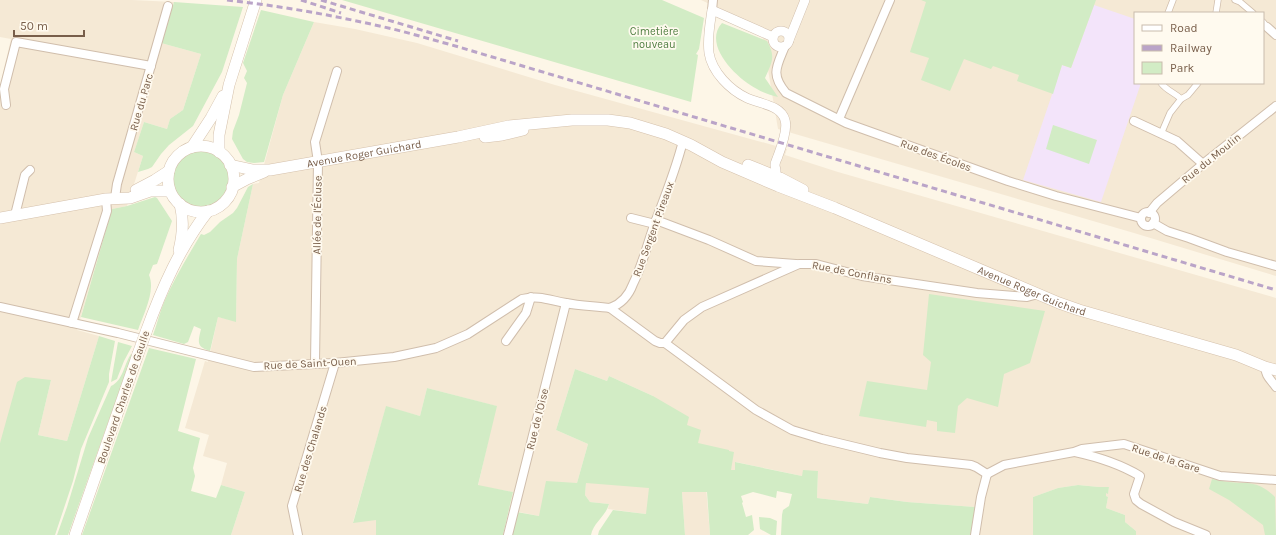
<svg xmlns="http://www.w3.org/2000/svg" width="1276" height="535" viewBox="0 0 1276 535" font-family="Karla,sans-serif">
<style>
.residential{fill:#f5e9d5;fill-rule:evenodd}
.education{fill:#f3e4fa}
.green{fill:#d2ecc5}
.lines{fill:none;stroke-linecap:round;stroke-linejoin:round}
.pedestrian-casing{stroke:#d0beac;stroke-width:7}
.minor-casing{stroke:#d0beac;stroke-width:10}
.tertiary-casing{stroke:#d0beac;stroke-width:10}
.secondary-casing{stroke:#d5c1ac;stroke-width:12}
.pedestrian{stroke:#fff;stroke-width:5.5}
.minor{stroke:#fff;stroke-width:8}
.tertiary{stroke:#fff;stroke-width:9}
.secondary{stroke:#fff;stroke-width:11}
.rail{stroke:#baa4c8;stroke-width:3;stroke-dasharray:6 4;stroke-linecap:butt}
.secondary-bridge-casing{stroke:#d5c1ac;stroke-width:12;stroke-linecap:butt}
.secondary-bridge{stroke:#fff;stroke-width:11}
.labels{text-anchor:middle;stroke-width:3.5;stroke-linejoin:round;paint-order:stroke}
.park-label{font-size:11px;fill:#507f42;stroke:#fffaef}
.street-label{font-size:11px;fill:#785e4a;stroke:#fffaef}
</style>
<rect width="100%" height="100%" fill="#fdf6e7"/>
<g class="residential">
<polygon points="0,0 132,0 174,2 161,43 201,54 183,110 170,119 167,129 144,122 134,152 143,156 127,206 112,209 77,330 99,336 67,441 38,435 51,380 0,443 0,86 11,39 0,37"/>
<path d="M701 0H1276V276L1134 233 778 129 761 28ZM1135 13H1263V83H1135Z"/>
<polygon points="314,22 355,29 417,43 555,85 787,149 785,155 838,172 1276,298 1276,535 1136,535 1136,531 1125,522 1125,515 1106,508 1108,497 1106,496 1106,493 1108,493 1109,487 1099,487 1078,485 1058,488 1033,497 1033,535 971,535 975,507 907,502 870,497 868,504 817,498 818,471 802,476 736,462 735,470 705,474 710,535 685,535 682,492 646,514 608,509 609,504 590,502 585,495 586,483 653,396 609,376 607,381 575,369 556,430 588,444 577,483 539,516 509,510 513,492 478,486 496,406 427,388 420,416 386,407 353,522 376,519 376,535 231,535 245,492 221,485 227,463 203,456 209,435 185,428 205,361 208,362 218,317 236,321 237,259 253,184 259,183 283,95"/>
</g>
<polygon class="education" points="1094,5 1135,19 1135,83 1141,83 1101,202 1023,180 1062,65 1071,68"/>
<g class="green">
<polygon points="342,0 662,0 704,18 699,49 696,54 698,55 691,102"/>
<polygon points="921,0 1096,0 1071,68 1062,65 1053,94 1017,81 1019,75 993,66 991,69 964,59 950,91 921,80 929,58 910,52 926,2"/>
<polygon points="174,2 243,7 222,72 193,126 169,145 161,154 152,167 148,169 138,172 143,156 134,152 144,122 167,129 170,119 183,110 201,54 161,43"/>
<polygon points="261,10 314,22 283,95 264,162 254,163 247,162 243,159 232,139 233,131 239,115 247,83 244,78 247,71 243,63"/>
<path d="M722 23 767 41C776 57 772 62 765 78L778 97C771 95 763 93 757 89 737 79 702 45 722 23Z"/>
<polygon points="1053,125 1097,140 1089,164 1046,149"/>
<circle cx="201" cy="179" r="28"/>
<path d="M253 184 237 259 236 322 218 317 210 351C196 347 198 342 201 329L194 326 188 342 184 344 153 335C157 324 160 311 165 300 175 277 188 256 201 234L204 235 210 232 220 222 233 213 237 208 248 187Z"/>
<path d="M155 197 157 198 172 221 157 264 153 265 149 275C156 291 143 315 138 330L81 317 112 209 127 206Z"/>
<polygon points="929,294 1045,311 1030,363 1004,374 998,407 967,398 958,406 955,433 937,431 937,422 927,420 926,427 859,416 867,381 927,390 931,362 923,355"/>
<polygon points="99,336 115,341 109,374 109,382 81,449 73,481 55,535 0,535 0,443 17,382 25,377 51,380 38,435 67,441"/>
<polygon points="118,342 132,346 124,361 118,376 117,379 111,382"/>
<polygon points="149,348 196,359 178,431 200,438 193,468 195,476 191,491 216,498 221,485 245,492 231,535 82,535"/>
<path d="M131 354 132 355 68 535H57L67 507 88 438 111 386C123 381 124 364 131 354Z"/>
<path d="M575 369 607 381 609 376 653 396 689 417 687 425 701 430 698 443 729 450V451L734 452 731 470H735V462L802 476 803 470 818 471 817 498 868 504 870 497 907 502 975 507 971 535H781L782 515 783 510 789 506 792 494 777 491 776 498 753 492 741 496 743 502 742 503 746 517 752 515 754 530 748 535H710L707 492H682L685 535H598L599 531 613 510 646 514 649 488 586 483 585 495 590 502 609 504C606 516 593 523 591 535H511L517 512 539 516 546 481 577 483 588 444 556 430Z"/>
<polygon points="427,388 497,406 478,485 513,492 503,535 376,535 376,520 353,523 386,406 420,416"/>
<path d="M1212 479C1217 480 1222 481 1228 482 1250 484 1257 480 1275 497L1276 535H1265L1263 525 1229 500 1209 489Z"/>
<polygon points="1078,485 1099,487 1109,487 1108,494 1106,493 1106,496 1108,497 1106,508 1125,515 1125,522 1136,531 1136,535 1033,535 1033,497 1058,488"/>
<polygon points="759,517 770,518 777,521 776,535 771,535 760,529"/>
</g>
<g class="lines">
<defs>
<g id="pedestrian">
<polyline points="1235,0 1240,2 1253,13"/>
<polyline points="1168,13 1173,0"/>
<polyline points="1216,13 1218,0"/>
<polyline points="1263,22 1267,27"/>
<path d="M1161 83C1167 91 1174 92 1181 99"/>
<polyline points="1161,134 1170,113 1181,99 1188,95 1198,83"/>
</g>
<g id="minor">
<polyline points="712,10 713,0"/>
<polyline points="1267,27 1276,35"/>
<path d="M785 46C777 66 770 74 786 93L846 123 1008 181 1056 196 1141 218"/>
<polyline points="6,105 4,89 16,42 151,66"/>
<polyline points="839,119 890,0"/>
<polyline points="1134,121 1177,141 1203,164"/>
<polyline points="115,198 117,184 168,6"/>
<circle cx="1148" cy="219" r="7"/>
<polyline points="1149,213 1157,203 1203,164 1276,106"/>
<polyline points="15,215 25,175 30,170"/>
<polyline points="631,218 655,224"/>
<polyline points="656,220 709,240 756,261 796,264"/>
<polyline points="1153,223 1167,231 1189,238 1227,252 1276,266"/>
<path d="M0 307 118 333 254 367 335 363 394 357 436 348 468 334 522 299C539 295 549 300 566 303 580 306 596 306 610 308 621 304 629 295 633 284 643 264 648 241 656 220 666 194 676 169 683 141"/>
<polyline points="610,308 655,341 660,343 665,343"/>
<polyline points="72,323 107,211 106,199"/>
<polyline points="506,341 526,313 531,297"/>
<polyline points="665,343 684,320 702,307 799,264 816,264 862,276 977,293 1027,297 1038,294"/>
<polyline points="665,343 756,410 792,430 822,439 880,453 907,458 971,465 976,467 987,474"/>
<polyline points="315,363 318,162 315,142 337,71"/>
<path d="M1266 367C1264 375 1272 381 1276 387"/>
<path d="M1075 452C1098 457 1120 464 1140 476L1134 494 1136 500 1141 504 1174 522 1206 535"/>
<polyline points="987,474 1004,465 1074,452 1082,449 1124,444 1220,476 1276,480"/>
<polyline points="298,535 292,506 335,363"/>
<polyline points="508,535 566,303"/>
<polyline points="975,535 981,497 987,474"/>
</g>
<g id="tertiary">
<circle cx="781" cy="39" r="8"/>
<polyline points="789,40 805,0"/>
<path d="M770 178 773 177 776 171C776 169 775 167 775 165 775 162 777 159 778 156 781 148 788 129 785 120 781 105 760 104 747 98 730 90 712 72 709 53 707 39 710 24 712 10L773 37"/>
</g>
<g id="secondary">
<polyline points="485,137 502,135 523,130"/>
<circle cx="201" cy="179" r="33"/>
<polyline points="192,147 211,118 223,96"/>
<polyline points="219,152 219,135 229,85 256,0"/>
<path id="s1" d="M230 165 253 170H270L458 137 509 126 572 120H608L630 123 666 134 691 145 722 162 778 186 835 208 1059 303 1079 310 1236 355 1265 367 1276 370"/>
<polyline points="748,165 780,178 803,190"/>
<polyline points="232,187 247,179 264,172"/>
<polyline points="136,190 155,180 169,171"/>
<polyline points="0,218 106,199 130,198 150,191 170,191"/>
<path d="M179 250C183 234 184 220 180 204"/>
<path d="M146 332C162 288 180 247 208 211"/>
<polyline points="75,535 138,354"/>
</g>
</defs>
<use href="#pedestrian" class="pedestrian-casing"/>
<use href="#minor" class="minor-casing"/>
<use href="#tertiary" class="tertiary-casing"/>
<use href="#secondary" class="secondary-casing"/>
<use href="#pedestrian" class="pedestrian"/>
<use href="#minor" class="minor"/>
<use href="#tertiary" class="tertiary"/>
<use href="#secondary" class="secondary"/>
<g class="rail">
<path d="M227 0C280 6 332 15 384 27 407 32 429 39 452 45L1276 290"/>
<polyline points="301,0 341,13"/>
<polyline points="321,0 458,41"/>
</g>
<defs>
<polyline id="secondary-bridge" points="138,354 146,332"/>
</defs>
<use href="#secondary-bridge" class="secondary-bridge-casing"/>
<use href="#secondary-bridge" class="secondary-bridge"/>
</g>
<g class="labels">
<g class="park-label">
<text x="654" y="35">Cimetière<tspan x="654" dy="13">nouveau</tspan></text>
</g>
<g class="street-label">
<text transform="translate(141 102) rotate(-74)" y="4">Rue du Parc</text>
<text dy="4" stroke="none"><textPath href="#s1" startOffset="136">Avenue Roger Guichard</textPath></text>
<text transform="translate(936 155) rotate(20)" y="4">Rue des Écoles</text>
<text transform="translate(1211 158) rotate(-39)" y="4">Rue du Moulin</text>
<text transform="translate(317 215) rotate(-89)" y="4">Allée de l'Écluse</text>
<text transform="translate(653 229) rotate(-70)" y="4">Rue Sergent Pireaux</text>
<text transform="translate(852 272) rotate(11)" y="4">Rue de Conflans</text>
<text dy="4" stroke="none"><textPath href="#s1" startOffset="841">Avenue Roger Guichard</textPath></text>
<text transform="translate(310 363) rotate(-3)" y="4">Rue de Saint-Ouen</text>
<text transform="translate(123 397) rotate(-71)" y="4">Boulevard Charles de Gaulle</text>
<text transform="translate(537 419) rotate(-76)" y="4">Rue de l'Oise</text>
<text transform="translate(310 449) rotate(-73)" y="4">Rue des Chalands</text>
<text transform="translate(1166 458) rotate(18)" y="4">Rue de la Gare</text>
</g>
</g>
<rect x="1134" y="12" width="130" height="72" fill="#fffaef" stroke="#c9bcad"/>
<rect x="1142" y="25" width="20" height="6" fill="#ffffff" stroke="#c9bcad"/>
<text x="1170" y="32" font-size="12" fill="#785e4a">Road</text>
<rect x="1142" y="45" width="20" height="6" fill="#baa4c8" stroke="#c9bcad"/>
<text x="1170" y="52" font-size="12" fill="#785e4a">Railway</text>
<rect x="1142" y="62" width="20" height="12" fill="#d2ecc5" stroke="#c9bcad"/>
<text x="1170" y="72" font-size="12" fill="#785e4a">Park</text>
<path d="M14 30v6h70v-6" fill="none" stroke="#785e4a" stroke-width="2"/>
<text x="20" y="30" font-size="12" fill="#785e4a" stroke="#fffaef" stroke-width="3" paint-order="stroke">50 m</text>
</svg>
